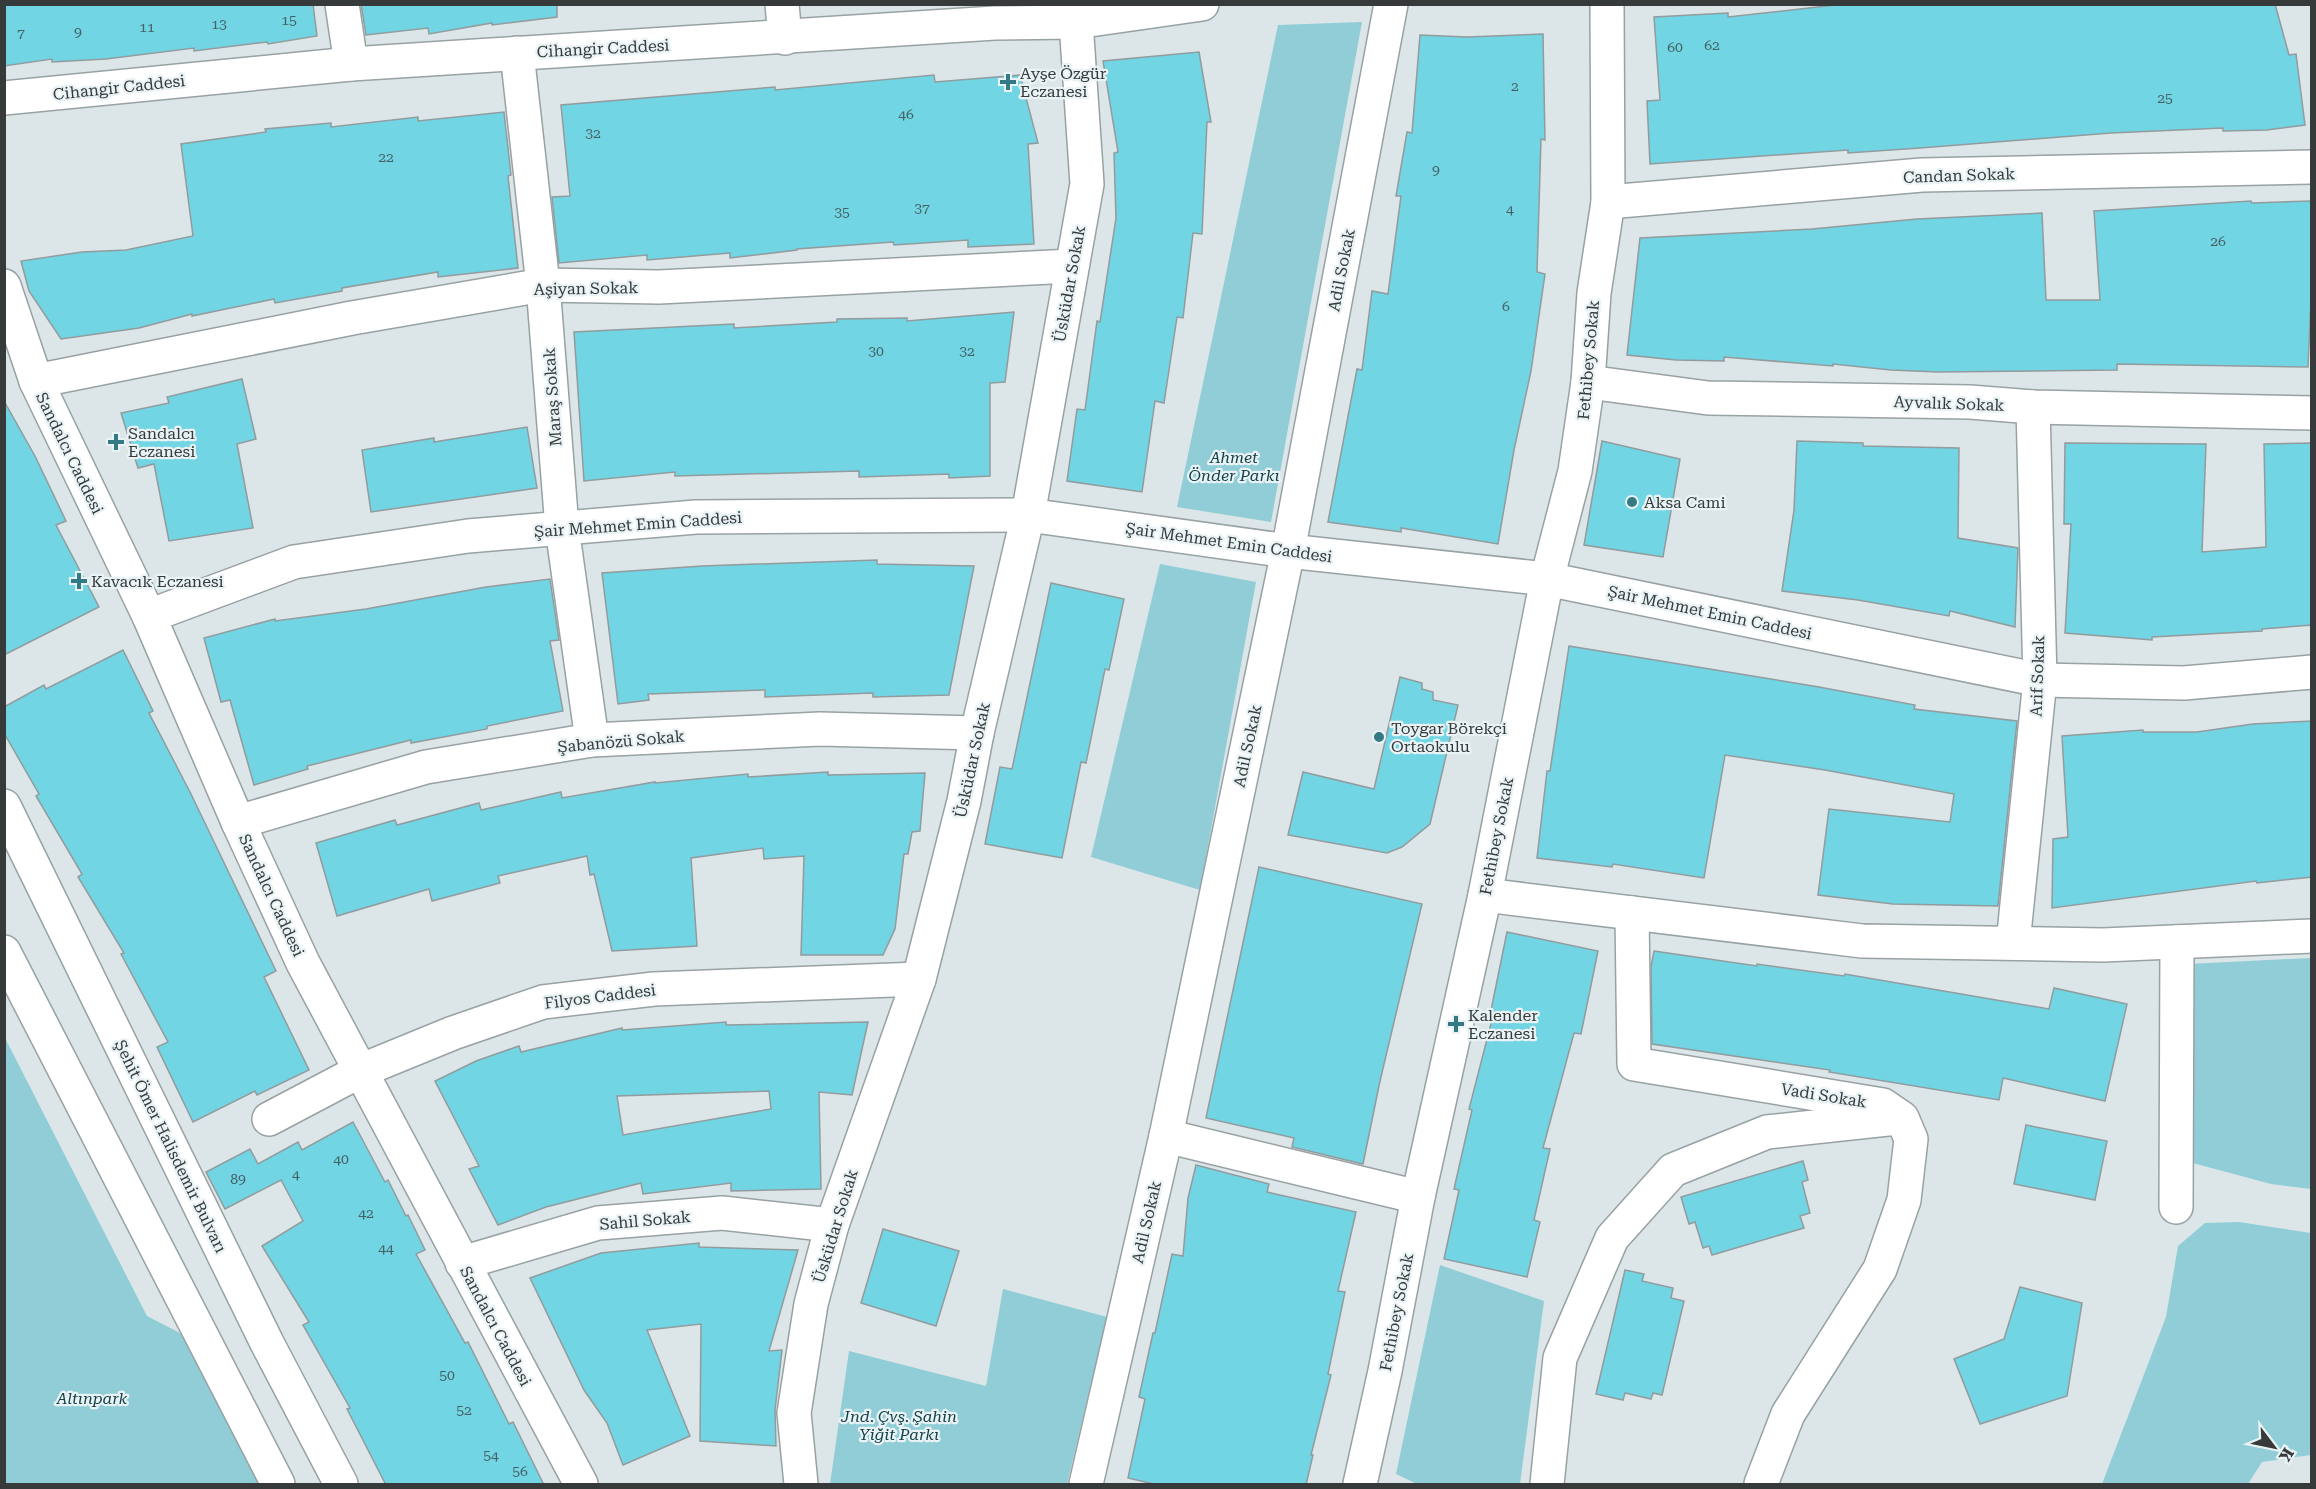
<svg xmlns="http://www.w3.org/2000/svg" width="2316" height="1489" viewBox="0 0 2316 1489" font-family="'Roboto Serif',serif">
<style>
.green{fill:#90cdd7}
.building{fill:#71d5e4;stroke:#929b9d;stroke-width:1.5;fill-rule:evenodd}
.lines{fill:none;stroke-linecap:round;stroke-linejoin:round}
.minor-casing{stroke:#98a1a3;stroke-width:36}
.highway-casing{stroke:#98a1a3;stroke-width:36}
.minor{stroke:#fff;stroke-width:33}
.highway{stroke:#fff;stroke-width:33}
.poi-dot{fill:#337a84;stroke:#e9f3f5;stroke-width:2}
.labels{text-anchor:middle;stroke-width:4.5;stroke-linejoin:round;paint-order:stroke}
.number-label{font-size:14px;fill:#456165}
.street-label{font-size:16px;fill:#363a3b;stroke:#e9f3f5}
.poi-label{font-size:16px;fill:#363a3b;stroke:#e9f3f5;text-anchor:start}
.park-label{font-size:16px;font-style:italic;fill:#134249;stroke:#e9f3f5}
</style>
<rect width="100%" height="100%" fill="#dce6e8"/>
<g class="green">
<polygon points="1362,22 1271,522 1177,507 1278,25"/>
<polygon points="1160,564 1256,582 1200,890 1091,857"/>
<polygon points="2311,958 2311,1189 2271,1184 2189,1162 2188,964"/>
<polygon points="4,1036 147,1316 207,1347 278,1484 5,1484"/>
<polygon points="2239,1222 2311,1233 2311,1455 2262,1462 2248,1484 2102,1484 2166,1317 2178,1246 2205,1223"/>
<polygon points="1440,1265 1544,1301 1520,1484 1417,1484 1396,1474"/>
<polygon points="1003,1289 1107,1317 1067,1484 830,1484 849,1351 986,1386"/>
</g>
<g class="building">
<polygon points="4,4 313,4 317,36 268,44 267,42 194,51 194,48 106,59 52,62 52,59 4,66"/>
<polygon points="361,4 557,4 557,17 492,25 492,23 429,34 428,28 366,35"/>
<polygon points="1844,4 2275,4 2289,55 2296,54 2305,125 2267,130 2223,131 2223,128 2111,133 1920,148 1848,153 1848,150 1650,164 1647,101 1660,100 1654,17 1728,13 1728,17"/>
<polygon points="1543,34 1545,140 1541,139 1537,272 1545,274 1531,371 1514,450 1498,544 1401,528 1401,532 1328,522 1357,369 1362,370 1372,291 1388,294 1401,196 1396,196 1407,132 1412,133 1420,35 1467,37"/>
<polygon points="1199,52 1211,122 1207,122 1202,234 1193,233 1183,318 1177,317 1164,403 1155,401 1142,492 1067,481 1077,409 1085,410 1097,321 1100,322 1116,218 1114,153 1118,152 1103,61"/>
<polygon points="934,75 935,82 1020,75 1038,143 1028,144 1034,244 968,247 968,240 894,245 893,242 797,249 797,250 730,258 730,253 647,260 647,255 559,263 552,197 570,196 561,105 775,87 775,90"/>
<polygon points="504,112 511,175 508,176 518,268 438,277 438,272 342,288 342,291 275,303 274,299 192,316 192,314 139,328 61,339 29,291 21,261 82,252 126,250 193,236 181,144 266,132 265,129 331,123 331,127 418,117 418,121"/>
<polygon points="2251,201 2252,203 2312,201 2312,277 2308,367 2117,364 2117,370 1938,372 1891,370 1833,364 1833,366 1724,357 1724,361 1676,360 1627,355 1640,238 1812,229 1917,219 2042,213 2046,300 2100,300 2094,211"/>
<polygon points="1014,312 1005,382 990,383 990,476 949,478 949,474 859,477 859,471 675,476 675,472 584,481 574,332 734,324 734,328 837,322 837,319 907,318 907,321"/>
<polygon points="242,379 256,439 237,444 253,528 169,541 154,464 138,468 121,413 169,403 167,397"/>
<polygon points="4,401 35,456 66,521 56,525 99,607 4,655"/>
<polygon points="527,427 537,488 371,512 362,450 434,438 434,442"/>
<polygon points="1602,441 1680,459 1663,557 1584,545"/>
<polygon points="1797,441 1863,443 1863,446 1959,448 1958,538 2018,548 2015,627 1950,611 1949,616 1858,600 1782,591 1794,510"/>
<polygon points="2065,443 2206,444 2202,552 2266,547 2264,444 2312,443 2312,625 2262,629 2262,631 2152,637 2152,640 2065,633 2071,524 2064,524"/>
<polygon points="877,560 877,564 974,566 949,695 873,697 873,693 765,697 765,690 648,694 649,700 618,704 602,573 702,566"/>
<polygon points="550,579 559,640 550,641 563,711 487,726 487,729 411,743 411,740 307,766 308,769 254,785 230,700 221,702 204,638 275,619 275,621 366,609 486,587"/>
<polygon points="1051,583 1124,599 1109,670 1105,669 1086,763 1081,762 1062,858 985,844 1000,767 1012,769"/>
<polygon points="1569,646 1819,687 1915,705 1914,709 2017,721 1998,906 1893,904 1818,895 1829,809 1950,822 1954,794 1825,770 1725,755 1704,878 1613,864 1612,867 1537,858 1547,771 1550,771"/>
<polygon points="123,650 153,711 149,713 191,794 276,971 264,977 309,1070 257,1095 255,1091 193,1122 157,1047 168,1042 121,954 124,953 78,877 82,874 36,796 39,794 4,733 4,707 44,685 46,689"/>
<polygon points="1400,677 1422,683 1422,689 1433,692 1433,700 1458,705 1430,824 1402,847 1387,853 1288,835 1303,772 1374,789"/>
<polygon points="2312,721 2312,877 2257,883 2256,881 2052,908 2053,839 2068,837 2062,736 2143,730 2143,732 2197,732 2253,724"/>
<polygon points="828,772 828,775 925,773 920,831 912,832 908,854 904,854 895,929 883,955 801,955 804,856 764,859 763,848 691,858 697,946 612,951 594,874 590,875 587,856 498,876 500,883 432,901 429,889 337,916 316,843 395,820 397,825 479,803 481,810 561,792 562,798 655,782 655,783 748,774 748,777"/>
<polygon points="1259,867 1422,904 1380,1081 1363,1164 1292,1147 1294,1138 1206,1118"/>
<polygon points="1507,932 1598,951 1581,1034 1574,1033 1543,1148 1550,1149 1534,1220 1540,1222 1527,1277 1444,1259 1459,1190 1454,1189 1472,1110 1469,1109 1493,1016 1490,1015"/>
<polygon points="1654,951 1757,966 1757,964 1844,976 1845,974 2049,1009 2054,988 2127,1004 2105,1101 2003,1078 1999,1100 1829,1072 1830,1070 1652,1044 1651,967"/>
<path d="M726 1022V1025L868 1022 852 1095 819 1092 821 1189 731 1191V1183L643 1194 641 1183 546 1207 498 1225 469 1169 479 1166 435 1081 476 1061 519 1046 521 1052 622 1028V1030ZM769 1091 771 1109 623 1135 617 1096Z"/>
<polygon points="353,1122 385,1182 388,1180 406,1216 408,1215 425,1250 416,1254 465,1343 468,1342 509,1424 513,1422 544,1485 386,1485 347,1409 350,1408 303,1325 309,1322 262,1246 303,1221 281,1180 225,1209 206,1172 250,1149 258,1164 298,1142 302,1150"/>
<polygon points="2026,1125 2107,1141 2095,1200 2014,1184"/>
<polygon points="1803,1161 1808,1180 1802,1182 1810,1213 1800,1216 1804,1228 1712,1255 1709,1246 1703,1248 1695,1222 1689,1224 1681,1197"/>
<polygon points="1196,1165 1269,1184 1267,1192 1356,1212 1338,1291 1345,1292 1328,1374 1331,1375 1311,1455 1313,1455 1306,1485 1158,1485 1128,1478 1145,1399 1139,1397 1153,1333 1155,1333 1172,1254 1183,1256 1188,1198"/>
<polygon points="883,1229 959,1251 936,1326 861,1303"/>
<polygon points="699,1243 699,1247 798,1250 769,1351 782,1350 775,1410 776,1446 700,1441 701,1324 647,1330 690,1436 623,1465 607,1423 584,1390 530,1278 601,1253"/>
<polygon points="1625,1270 1644,1274 1642,1281 1673,1288 1671,1298 1684,1301 1662,1395 1653,1393 1651,1399 1625,1393 1623,1400 1596,1394"/>
<polygon points="2020,1287 2082,1303 2067,1396 1980,1424 1954,1359 2004,1339"/>
</g>
<g class="lines">
<defs>
<g id="minor">
<polyline points="342,4 351,64"/>
<polyline points="782,4 785,38"/>
<polyline points="517,53 543,285 562,528 592,740"/>
<polyline points="4,98 351,64 995,23 1076,22 1202,4"/>
<polyline points="1608,202 1922,175 2312,167"/>
<polyline points="4,286 36,381 149,616 238,822 303,963 581,1484"/>
<polyline points="36,381 352,318 543,285 659,287 1072,266"/>
<polyline points="1588,382 1708,398 1970,402 2033,407 2312,413"/>
<polyline points="149,616 294,562 468,536 696,517 1028,515 1288,551 1547,579 2040,680 2184,683 2312,672"/>
<polyline points="238,822 426,767 592,740 820,729 977,733"/>
<polyline points="1485,895 1862,941 2103,945 2312,936"/>
<polyline points="1632,913 1634,1064 1883,1105 1902,1118 1911,1139 1904,1200 1880,1269 1788,1414 1761,1484"/>
<polyline points="2013,943 2040,680 2033,407"/>
<polyline points="269,1119 360,1071 453,1033 543,1002 654,989 919,979"/>
<polyline points="1166,1136 1418,1197"/>
<polyline points="2176,1207 2177,942"/>
<polyline points="462,1263 598,1223 722,1213 832,1225"/>
<polyline points="801,1484 794,1413 811,1304 832,1225 919,979 964,801 977,733 1028,515 1087,184 1076,22 1073,4"/>
<polyline points="1086,1484 1166,1136 1288,551 1391,4"/>
<polyline points="1360,1484 1385,1371 1418,1197 1485,895 1547,579 1575,471 1588,382 1594,293 1608,202 1607,4"/>
<polyline points="1547,1484 1560,1358 1612,1238 1673,1170 1767,1132 1897,1118"/>
</g>
<g id="highway">
<polyline points="4,806 267,1343 341,1484"/>
<polyline points="4,952 278,1484"/>
</g>
</defs>
<use href="#minor" class="minor-casing"/>
<use href="#highway" class="highway-casing"/>
<use href="#minor" class="minor"/>
<use href="#highway" class="highway"/>
</g>
<g class="poi-dot">
<path d="M1005 73h6v6h6v6h-6v6h-6v-6h-6v-6h6z"/>
<path d="M113 433h6v6h6v6h-6v6h-6v-6h-6v-6h6z"/>
<circle cx="1632" cy="502" r="6"/>
<path d="M76 572h6v6h6v6h-6v6h-6v-6h-6v-6h6z"/>
<circle cx="1379" cy="737" r="6"/>
<path d="M1453 1015h6v6h6v6h-6v6h-6v-6h-6v-6h6z"/>
</g>
<g class="labels">
<g class="number-label">
<text x="289" y="25">15</text>
<text x="219" y="29">13</text>
<text x="147" y="32">11</text>
<text x="78" y="37">9</text>
<text x="21" y="38">7</text>
<text x="1712" y="50">62</text>
<text x="1675" y="52">60</text>
<text x="1515" y="91">2</text>
<text x="2165" y="103">25</text>
<text x="906" y="119">46</text>
<text x="593" y="138">32</text>
<text x="386" y="162">22</text>
<text x="1436" y="175">9</text>
<text x="922" y="213">37</text>
<text x="1510" y="214">4</text>
<text x="842" y="217">35</text>
<text x="2218" y="246">26</text>
<text x="1506" y="311">6</text>
<text x="876" y="356">30</text>
<text x="967" y="356">32</text>
<text x="341" y="1164">40</text>
<text x="296" y="1179">4</text>
<text x="238" y="1184">89</text>
<text x="366" y="1218">42</text>
<text x="386" y="1253">44</text>
<text x="447" y="1380">50</text>
<text x="464" y="1415">52</text>
<text x="491" y="1460">54</text>
<text x="520" y="1476">56</text>
</g>
<g class="street-label">
<text transform="translate(603 48) rotate(-3)" y="6">Cihangir Caddesi</text>
<text transform="translate(119 87) rotate(-6)" y="6">Cihangir Caddesi</text>
<text transform="translate(1959 175) rotate(-2)" y="6">Candan Sokak</text>
<text transform="translate(1341 270) rotate(-79)" y="6">Adil Sokak</text>
<text transform="translate(1069 284) rotate(-80)" y="6">Üsküdar Sokak</text>
<text transform="translate(586 288) rotate(-1)" y="6">Aşiyan Sokak</text>
<text transform="translate(1588 360) rotate(-85)" y="6">Fethibey Sokak</text>
<text transform="translate(552 397) rotate(-94)" y="6">Maraş Sokak</text>
<text transform="translate(1949 403) rotate(2)" y="6">Ayvalık Sokak</text>
<text transform="translate(70 453) rotate(64)" y="6">Sandalcı Caddesi</text>
<text transform="translate(638 524) rotate(-4)" y="6">Şair Mehmet Emin Caddesi</text>
<text transform="translate(1229 542) rotate(8)" y="6">Şair Mehmet Emin Caddesi</text>
<text transform="translate(1710 612) rotate(12)" y="6">Şair Mehmet Emin Caddesi</text>
<text transform="translate(2037 676) rotate(-88)" y="6">Arif Sokak</text>
<text transform="translate(621 741) rotate(-5)" y="6">Şabanözü Sokak</text>
<text transform="translate(1247 746) rotate(-78)" y="6">Adil Sokak</text>
<text transform="translate(972 760) rotate(-78)" y="6">Üsküdar Sokak</text>
<text transform="translate(1496 836) rotate(-79)" y="6">Fethibey Sokak</text>
<text transform="translate(272 895) rotate(65)" y="6">Sandalcı Caddesi</text>
<text transform="translate(600 996) rotate(-7)" y="6">Filyos Caddesi</text>
<text transform="translate(1824 1095) rotate(9)" y="6">Vadi Sokak</text>
<text transform="translate(171 1146) rotate(64)" y="6">Şehit Ömer Halisdemir Bulvarı</text>
<text transform="translate(645 1220) rotate(-5)" y="6">Sahil Sokak</text>
<text transform="translate(1146 1222) rotate(-77)" y="6">Adil Sokak</text>
<text transform="translate(835 1226) rotate(-73)" y="6">Üsküdar Sokak</text>
<text transform="translate(1396 1312) rotate(-79)" y="6">Fethibey Sokak</text>
<text transform="translate(496 1326) rotate(62)" y="6">Sandalcı Caddesi</text>
</g>
<g class="poi-label">
<text x="1020" y="79">Ayşe Özgür<tspan x="1020" dy="18">Eczanesi</tspan></text>
<text x="128" y="439">Sandalcı<tspan x="128" dy="18">Eczanesi</tspan></text>
<text x="1644" y="508">Aksa Cami</text>
<text x="91" y="587">Kavacık Eczanesi</text>
<text x="1391" y="734">Toygar Börekçi<tspan x="1391" dy="18">Ortaokulu</tspan></text>
<text x="1468" y="1021">Kalender<tspan x="1468" dy="18">Eczanesi</tspan></text>
</g>
<g class="park-label">
<text x="1234" y="463">Ahmet<tspan x="1234" dy="18">Önder Parkı</tspan></text>
<text x="92" y="1404">Altınpark</text>
<text x="899" y="1422">Jnd. Çvş. Şahin<tspan x="899" dy="18">Yiğit Parkı</tspan></text>
</g>
</g>
<rect width="2316" height="1489" fill="none" stroke="#363a3b" stroke-width="12"/>
<g transform="translate(2274 1447) rotate(122)" stroke="#e9f3f5" stroke-width="4.5" paint-order="stroke">
<path d="M0-4.5L10 22L0 15L-10 22Z" fill="#363a3b"/>
<text y="-9" font-size="16" font-weight="bold" text-anchor="middle" fill="#363a3b">K</text>
</g>
</svg>
